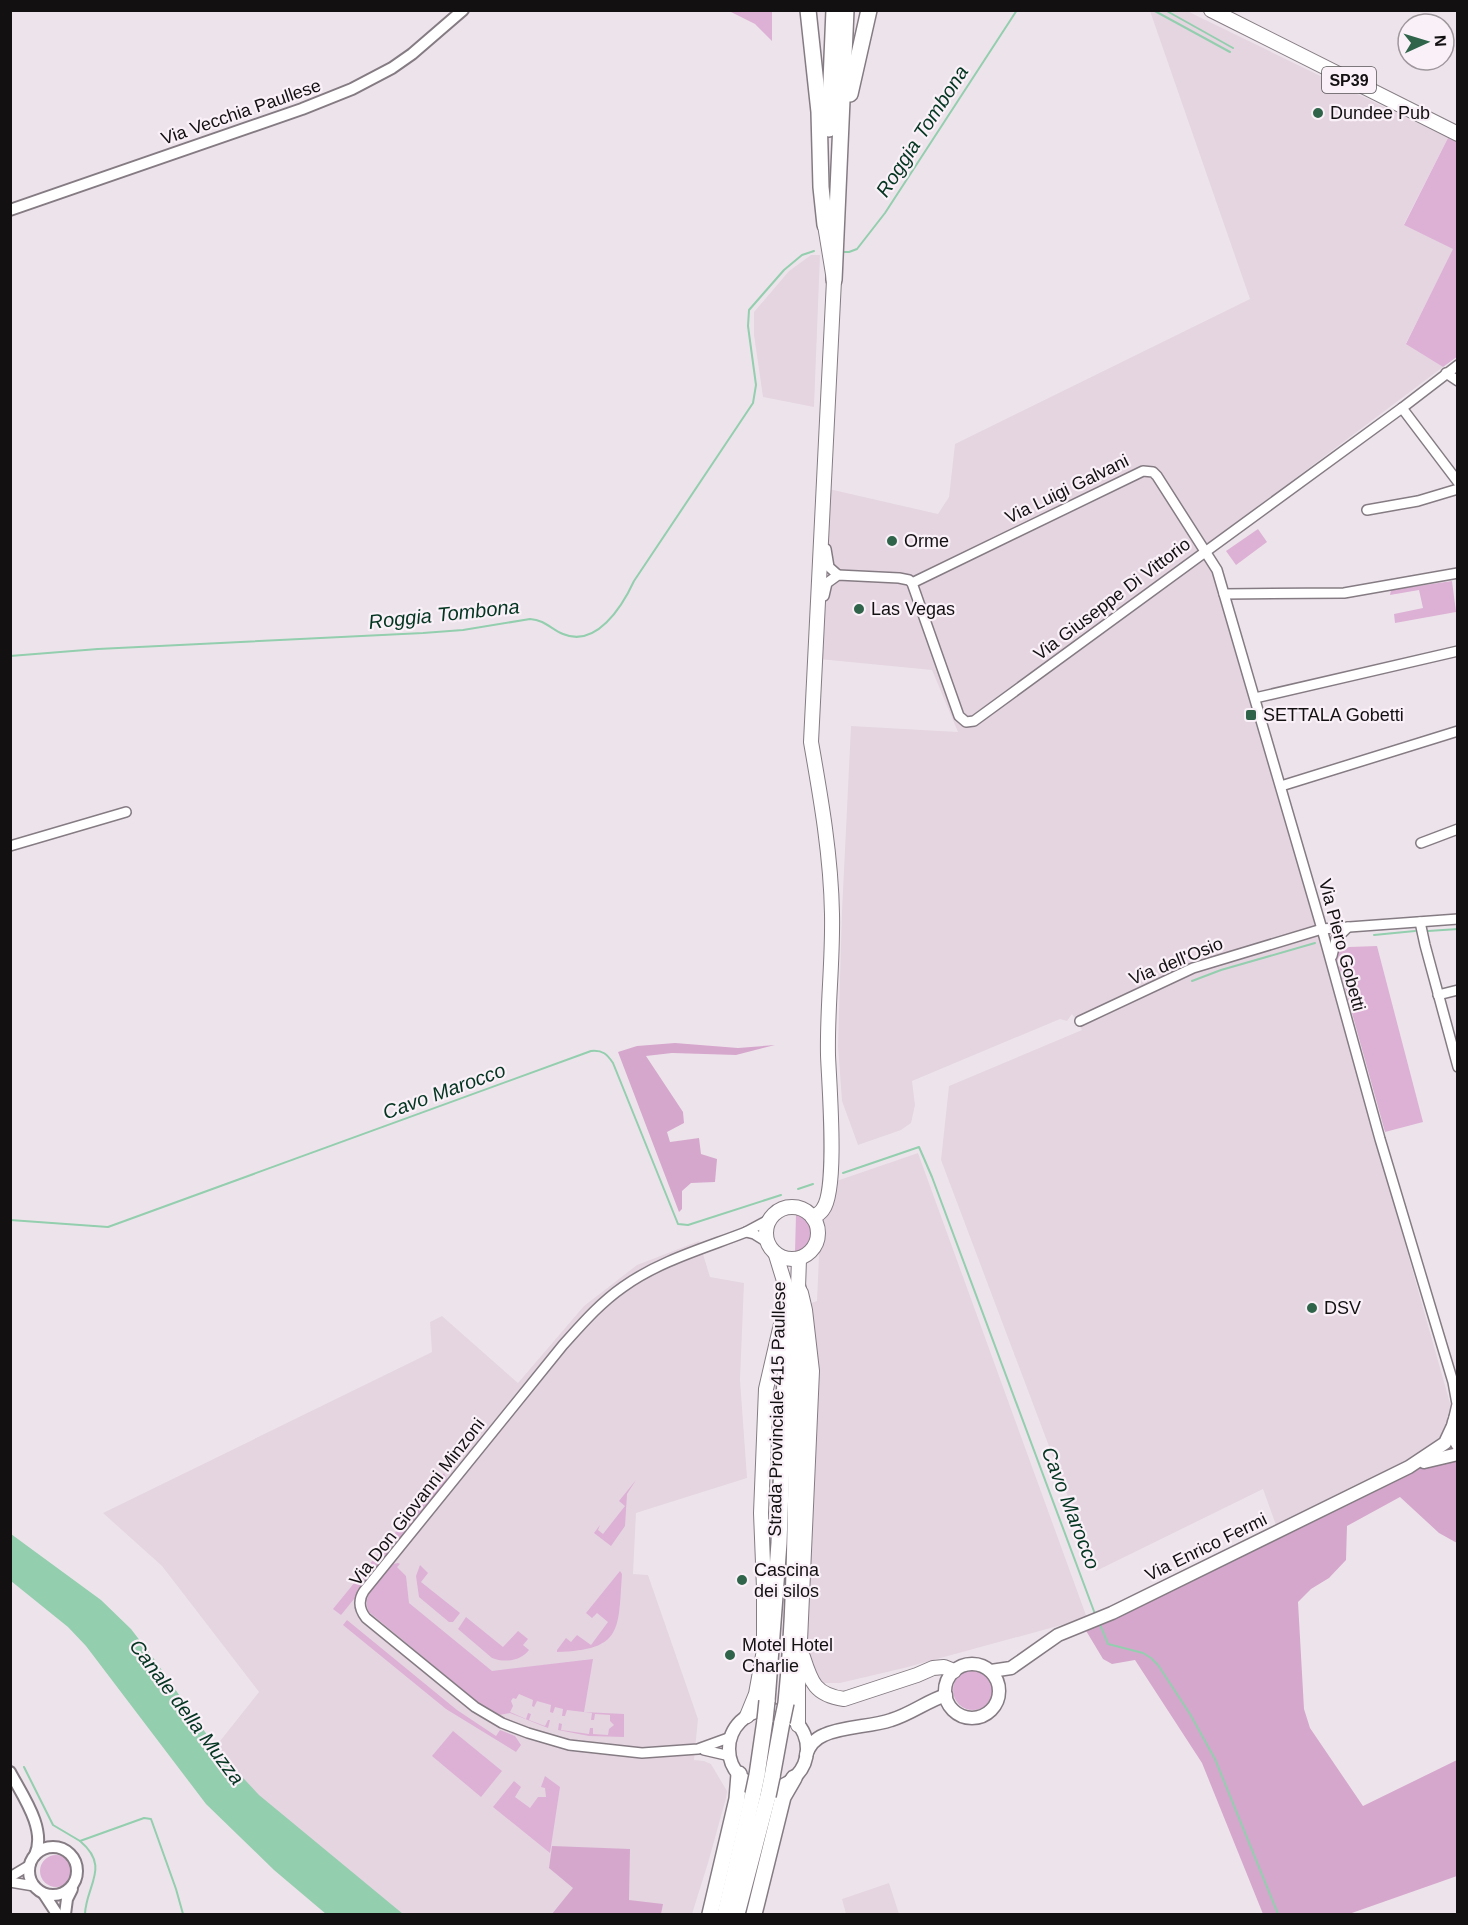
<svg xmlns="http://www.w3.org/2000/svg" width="1468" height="1925" viewBox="0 0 1468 1925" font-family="Helvetica,sans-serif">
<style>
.built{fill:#e5d5e1}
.green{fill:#ddb1d5}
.forest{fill:#d6a7cd}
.water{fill:#93ceae}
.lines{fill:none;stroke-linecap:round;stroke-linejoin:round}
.stream{stroke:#93ceae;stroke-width:2}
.minor-casing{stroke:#857c83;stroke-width:12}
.tertiary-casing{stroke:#857c83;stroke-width:14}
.secondary-casing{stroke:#857c83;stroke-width:15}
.primary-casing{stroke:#857c83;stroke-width:16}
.trunk-casing{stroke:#857c83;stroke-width:18}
.minor{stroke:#fff;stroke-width:9}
.tertiary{stroke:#fff;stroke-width:10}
.secondary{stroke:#fff;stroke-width:12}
.primary{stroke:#fff;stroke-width:14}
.trunk{stroke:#fff;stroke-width:15}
.trunk-bridge-casing{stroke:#857c83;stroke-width:18;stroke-linecap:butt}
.trunk-bridge{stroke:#fff;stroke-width:15}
.poi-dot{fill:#2f644a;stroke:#faf1f8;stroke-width:2}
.labels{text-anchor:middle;stroke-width:4.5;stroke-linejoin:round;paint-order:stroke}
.shield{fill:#faf1f8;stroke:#585457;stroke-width:1.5}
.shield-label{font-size:16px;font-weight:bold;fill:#131012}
.street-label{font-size:18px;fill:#131012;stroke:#faf1f8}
.poi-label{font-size:18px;fill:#131012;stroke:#faf1f8;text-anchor:start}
.water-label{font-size:20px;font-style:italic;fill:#033521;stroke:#faf1f8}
</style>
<rect width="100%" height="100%" fill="#ede4eb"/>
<g class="built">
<polygon points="1150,11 1187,11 1448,138 1404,224 1454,249 1406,343 1443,367 1200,550 1214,571 1315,925 1457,1428 1457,1449 1319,1518 1277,1528 1263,1489 1096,1571 941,1160 949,1086 1082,1030 1072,1014 1067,1021 1060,1019 912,1081 915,1105 911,1123 901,1130 858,1145 842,1101 838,1046 842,911 851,726 958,732 932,670 819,659 829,489 938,514 949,497 955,444 1250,299"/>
<polygon points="811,255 820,255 814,407 763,397 754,335 754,312 789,271"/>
<polygon points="918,1153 1087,1618 904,1668 840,1683 822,1683 795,1668 802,1306 817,1301 822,1186"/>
<polygon points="699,1241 710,1277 744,1283 740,1380 747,1478 636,1513 633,1574 648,1575 698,1719 694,1760 704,1761 711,1764 727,1791 726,1798 708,1863 692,1914 387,1914 209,1755 259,1692 162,1566 103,1513 432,1352 430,1322 442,1316 518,1383 584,1306 637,1265"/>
<polygon points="889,1883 899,1914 846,1914 842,1899"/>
</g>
<g class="green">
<polygon points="729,11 772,11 772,41 755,24"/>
<polygon points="1448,138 1458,143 1458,356 1443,367 1406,344 1453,249 1404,225"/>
<polygon points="1258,529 1267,542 1236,565 1226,551"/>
<polygon points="1452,581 1456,612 1395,623 1394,614 1423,608 1419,590 1390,595 1391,590"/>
<polygon points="1377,946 1423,1122 1385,1132 1337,959 1338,952 1349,947"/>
<path d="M796 1214C812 1217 818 1231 811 1245L804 1250 795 1252Z"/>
<polygon points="444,1473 448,1481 441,1492 341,1615 333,1609"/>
<polygon points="636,1480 627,1494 625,1526 611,1546 594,1533 600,1525 598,1530 603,1534 625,1506 619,1501"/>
<path d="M398 1563 400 1564 397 1567 406 1576 409 1603 492 1671 593 1659 584 1712 624 1714V1737L589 1736 558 1730 559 1723 562 1724 561 1730 589 1734 590 1728H593V1734L608 1735 609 1729 614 1725 610 1721V1715L595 1714 594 1720H591L592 1713 567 1710 565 1716H562L563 1709 555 1707 553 1713 550 1712 551 1705 537 1701 534 1707 532 1706 533 1700 519 1694 516 1699 513 1698 511 1701 513 1706 510 1712 526 1719 528 1713 531 1714 529 1720 545 1726 548 1720H550L548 1728 510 1713 499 1715 481 1705 369 1612C360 1593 382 1577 393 1564Z"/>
<polygon points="420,1565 428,1573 421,1582 460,1613 453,1622 449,1622 419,1597 416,1576"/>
<path d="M620 1571 622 1574C618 1630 623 1650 557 1652V1650L566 1638 571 1642 577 1635 591 1645 608 1622 597 1613 592 1618 586 1613Z"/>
<path d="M466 1617 503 1647 518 1631 528 1639 523 1645 529 1650C521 1661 504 1663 492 1658L458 1629Z"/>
<polygon points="347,1620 457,1710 496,1736 500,1730 515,1736 521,1745 516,1752 446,1709 343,1625"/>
<circle cx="973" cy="1690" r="20"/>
<polygon points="453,1731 502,1771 481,1797 432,1756"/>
<polygon points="545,1776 560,1787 550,1853 493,1807 514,1781 521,1787 515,1797 530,1808 538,1797 546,1797 545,1788 541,1787"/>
<circle cx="56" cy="1871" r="16"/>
</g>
<g class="forest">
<polygon points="675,1043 738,1048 775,1045 736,1055 672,1053 646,1056 683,1112 684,1123 667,1132 670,1142 699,1138 701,1154 717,1159 715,1182 691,1183 682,1191 682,1209 679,1212 618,1052 637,1046"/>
<polygon points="1457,1449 1457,1543 1439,1533 1400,1497 1347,1526 1346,1560 1329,1578 1311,1589 1298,1602 1304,1709 1310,1728 1363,1806 1457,1760 1457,1876 1349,1914 1263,1914 1202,1763 1135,1660 1112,1664 1103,1659 1085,1629 1112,1619"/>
<polygon points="552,1846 630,1849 629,1900 663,1904 661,1914 552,1914 573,1888 549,1868"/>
</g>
<polygon class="water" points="11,1534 101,1600 131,1629 154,1659 219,1752 259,1795 403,1914 326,1914 274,1870 206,1804 86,1646 68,1627 11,1581"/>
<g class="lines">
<g class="stream">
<polyline points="1153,10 1230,52"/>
<polyline points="1165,10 1233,48"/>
<polyline points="842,252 849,252 857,249 885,213 1017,10"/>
<path d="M10 656 98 649 423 633 463 630 530 619C545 620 551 629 563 634 596 648 622 607 634 581L753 403 756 385 748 326 749 310 784 270 802 255 814 251"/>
<polyline points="1428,931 1458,929"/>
<polyline points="1374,935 1415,931"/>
<polyline points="1192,981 1221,970 1315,943"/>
<polyline points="843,1173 919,1147 932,1177 1095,1614"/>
<polyline points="798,1189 813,1184"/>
<path d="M10 1220 108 1227 591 1051C603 1050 607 1054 613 1063L678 1224 688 1225 781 1195"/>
<polyline points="1099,1622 1108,1644 1143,1653 1151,1658 1158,1665 1190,1714 1215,1759 1278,1914"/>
<polyline points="24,1767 53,1825 80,1841 144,1818 151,1819 176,1889 183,1914"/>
<path d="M80 1841C111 1867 86 1885 85 1914"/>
</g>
<defs>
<g id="minor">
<polyline points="1446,373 1458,381"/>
<polyline points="1402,408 1458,482"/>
<polyline points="1367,510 1418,501 1458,489"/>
<polyline points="826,549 829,567 838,575"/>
<polyline points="912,583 1143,471 1153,472 1157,476 1217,570 1322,929 1380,1139 1453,1382 1457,1404 1454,1417"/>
<polyline points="1224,594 1344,593 1458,573"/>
<polyline points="824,596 827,583 838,575 899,578 909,580 912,583 959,716 966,722 974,721 1402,408 1458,365"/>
<polyline points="1255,698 1458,651"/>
<polyline points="1281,786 1458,731"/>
<polyline points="1421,843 1458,829"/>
<polyline points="10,846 126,812"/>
<polyline points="1420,922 1425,945 1458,1067"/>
<polyline points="1332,956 1336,939 1348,927"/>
<polyline points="1438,995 1458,990"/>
<polyline points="1080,1021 1193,968 1322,929 1458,919"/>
<polyline points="767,1242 754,1234 746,1232 770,1219"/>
<path d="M731 1737 698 1749 642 1753 569 1745 528 1733 502 1723 475 1707 366 1618C359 1609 358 1600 364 1591L563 1345C582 1324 600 1303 623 1287 659 1261 705 1248 746 1232"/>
<polyline points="704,1750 730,1756"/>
<polyline points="10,1877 30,1865"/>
<polyline points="10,1882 34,1886"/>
</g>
<g id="tertiary">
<polyline points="10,210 302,109 352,89 392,68 412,54 463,10"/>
<path d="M10 1772C22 1795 47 1829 35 1855"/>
<circle cx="53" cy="1871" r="24"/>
<polyline points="44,1894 57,1914"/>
<polyline points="65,1914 67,1899 72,1889"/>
</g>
<g id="secondary">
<path d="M1458 1413C1451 1425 1451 1434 1458 1445"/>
<polyline points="1424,1462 1458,1454"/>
<circle cx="972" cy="1691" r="27"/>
<polyline points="991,1671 1011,1668 1058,1635 1112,1613 1409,1467 1445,1443 1452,1428"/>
<circle cx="768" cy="1749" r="39"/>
<path d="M806 1755C809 1746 814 1739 824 1735 844 1726 870 1727 891 1720 911 1714 927 1701 946 1695"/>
</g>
<g id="primary">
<polyline points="1211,10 1458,134"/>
<circle cx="792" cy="1233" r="26"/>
<path d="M813 1218C816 1215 821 1213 823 1209 838 1189 829 1084 828 1055 827 1008 833 961 832 914 831 856 821 799 811 742L834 280 825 225"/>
<path d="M803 1657C811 1682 815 1695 844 1699L917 1675 933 1668 944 1667 954 1671"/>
<polyline points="747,1716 756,1694 764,1650 764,1588 761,1513 766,1389 788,1294 776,1255"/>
<polyline points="798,1725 798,1686 812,1371 805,1310 801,1293 798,1288 799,1259"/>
</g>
<g id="trunk">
<polyline points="808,10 819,112 821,187 825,225"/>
<polyline points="850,94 869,10"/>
<polyline points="829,129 834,10"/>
<polyline points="834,280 846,10"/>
<polyline points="767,1701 779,1543 788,1294"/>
<path d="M786 1703C794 1625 795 1545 796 1466 797 1407 799 1348 798 1288"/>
<polyline points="757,1775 765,1720"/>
<polyline points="772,1777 782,1722"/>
<polyline points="710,1914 737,1799 739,1774"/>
<polyline points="725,1914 753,1794"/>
<polyline points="737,1914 768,1796"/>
<polyline points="754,1914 783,1797 794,1778"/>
</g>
</defs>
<use href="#minor" class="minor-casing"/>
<use href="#tertiary" class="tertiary-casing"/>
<use href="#secondary" class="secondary-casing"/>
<use href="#primary" class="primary-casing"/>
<use href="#trunk" class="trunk-casing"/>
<use href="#minor" class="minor"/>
<use href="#tertiary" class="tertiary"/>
<use href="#secondary" class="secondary"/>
<use href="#primary" class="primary"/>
<use href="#trunk" class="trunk"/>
<defs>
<g id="trunk-bridge">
<polyline points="765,1720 767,1701"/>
<polyline points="782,1722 786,1703"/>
<polyline points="753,1794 757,1775"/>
<polyline points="768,1796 772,1777"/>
</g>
</defs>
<use href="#trunk-bridge" class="trunk-bridge-casing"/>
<use href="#trunk-bridge" class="trunk-bridge"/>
</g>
<g class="poi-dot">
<circle cx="1318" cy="113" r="6"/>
<circle cx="892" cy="541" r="6"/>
<circle cx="859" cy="609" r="6"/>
<rect x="1245" y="709" width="12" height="12" rx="3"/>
<circle cx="1312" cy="1308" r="6"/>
<circle cx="742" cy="1580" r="6"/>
<circle cx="730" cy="1655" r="6"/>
</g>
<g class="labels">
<rect class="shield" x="1322" y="67" width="54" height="26" rx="4.5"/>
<g class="shield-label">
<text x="1349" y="86">SP39</text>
</g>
<g class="street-label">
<text transform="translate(241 112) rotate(-19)" y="6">Via Vecchia Paullese</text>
<text transform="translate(1067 489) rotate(-26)" y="6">Via Luigi Galvani</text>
<text transform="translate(1112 599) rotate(-37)" y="6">Via Giuseppe Di Vittorio</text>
<text transform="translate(1342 945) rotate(75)" y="6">Via Piero Gobetti</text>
<text transform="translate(1176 961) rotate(-22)" y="6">Via dell'Osio</text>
<text transform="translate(777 1409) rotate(-89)" y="6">Strada Provinciale 415 Paullese</text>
<text transform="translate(417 1502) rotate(-52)" y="6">Via Don Giovanni Minzoni</text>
<text transform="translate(1206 1547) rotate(-26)" y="6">Via Enrico Fermi</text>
</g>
<g class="poi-label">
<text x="1330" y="119">Dundee Pub</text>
<text x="904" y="547">Orme</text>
<text x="871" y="615">Las Vegas</text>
<text x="1263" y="721">SETTALA Gobetti</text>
<text x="1324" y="1314">DSV</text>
<text x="754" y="1576">Cascina<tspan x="754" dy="21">dei silos</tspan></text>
<text x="742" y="1651">Motel Hotel<tspan x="742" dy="21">Charlie</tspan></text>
</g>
<g class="water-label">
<text transform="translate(922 131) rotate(-57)" y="7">Roggia Tombona</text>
<text transform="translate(444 614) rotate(-6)" y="7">Roggia Tombona</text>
<text transform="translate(444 1091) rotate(-20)" y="7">Cavo Marocco</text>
<text transform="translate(1071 1508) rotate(69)" y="7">Cavo Marocco</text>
<text transform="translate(187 1712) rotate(53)" y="7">Canale della Muzza</text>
</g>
</g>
<rect width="1468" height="1925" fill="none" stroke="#131012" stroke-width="24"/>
<g transform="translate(1426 42) rotate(86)"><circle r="28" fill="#faf1f8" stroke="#9e979c" stroke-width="1.5"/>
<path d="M0-4.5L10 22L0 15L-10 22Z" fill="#2f644a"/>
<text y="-9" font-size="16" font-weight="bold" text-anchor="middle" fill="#131012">N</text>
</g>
</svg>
